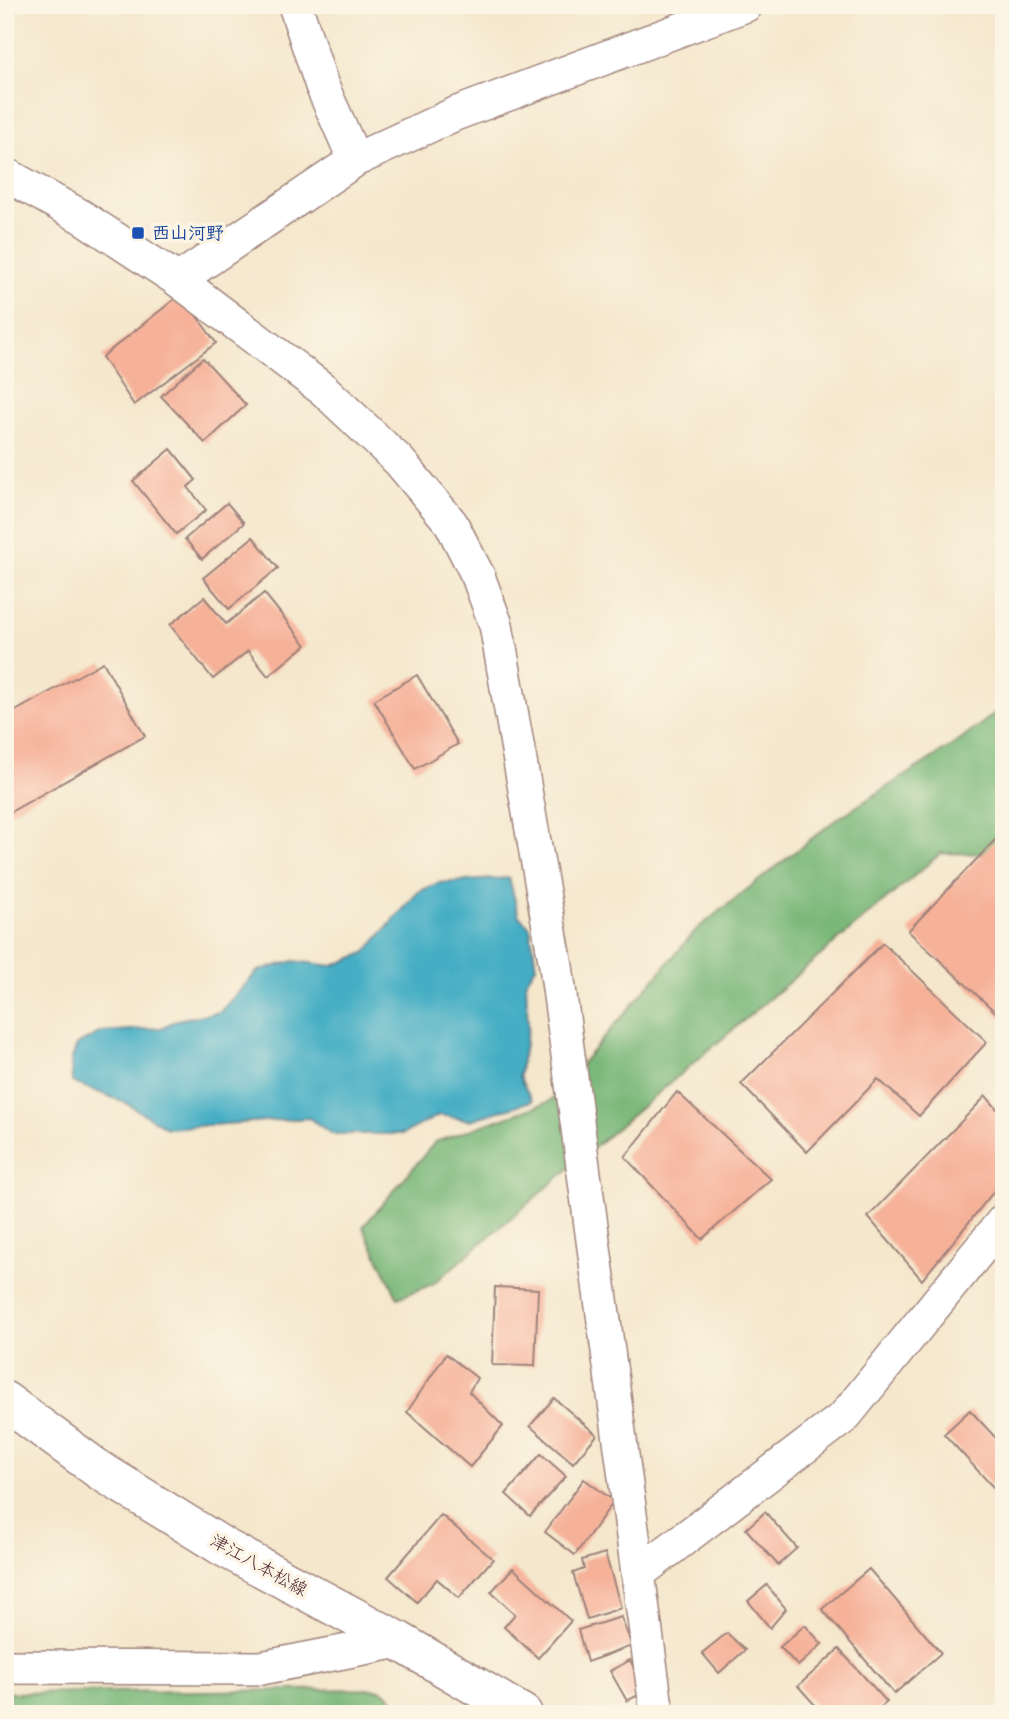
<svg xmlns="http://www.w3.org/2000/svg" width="1009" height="1719" viewBox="0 0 1009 1719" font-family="'Shantell Sans','Klee One',sans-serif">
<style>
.forest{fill:#7ab879;stroke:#626c52;stroke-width:2}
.water{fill:#45aec4;stroke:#486678;stroke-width:2}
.building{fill:#f6b199}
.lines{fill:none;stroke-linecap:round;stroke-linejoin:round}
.minor-casing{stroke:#9f837c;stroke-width:36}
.secondary-casing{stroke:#9f837c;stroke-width:41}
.minor{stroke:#fff;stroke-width:33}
.secondary{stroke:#fff;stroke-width:38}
.transit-dot{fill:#1a4fb4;stroke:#fcf5e5;stroke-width:2.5}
.labels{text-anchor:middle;stroke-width:7;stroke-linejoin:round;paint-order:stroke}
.transit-label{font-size:18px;font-weight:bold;fill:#164399;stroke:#fcf5e5;text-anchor:start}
.street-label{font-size:18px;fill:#4a1f2b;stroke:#fcf5e5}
</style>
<rect width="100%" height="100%" fill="#fcf5e5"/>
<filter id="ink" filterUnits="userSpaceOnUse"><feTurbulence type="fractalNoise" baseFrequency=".0143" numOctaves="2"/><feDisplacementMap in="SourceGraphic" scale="14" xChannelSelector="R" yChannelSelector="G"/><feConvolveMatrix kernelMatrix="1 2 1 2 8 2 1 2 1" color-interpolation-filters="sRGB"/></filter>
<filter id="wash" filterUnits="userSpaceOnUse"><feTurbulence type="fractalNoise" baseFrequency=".00686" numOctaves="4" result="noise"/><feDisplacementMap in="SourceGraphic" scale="28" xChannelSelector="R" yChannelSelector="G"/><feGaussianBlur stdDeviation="1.57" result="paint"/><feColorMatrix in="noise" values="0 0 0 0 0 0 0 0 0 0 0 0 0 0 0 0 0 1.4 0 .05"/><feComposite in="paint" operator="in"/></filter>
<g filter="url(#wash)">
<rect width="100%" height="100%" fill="#f4e7cc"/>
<g class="forest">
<polygon points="1004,706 1004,854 941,853 433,1284 398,1298 363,1227 435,1142 549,1102 697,929 834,821 962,739"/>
<polygon points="381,1689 410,1714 5,1714 5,1693"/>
</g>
<polygon class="water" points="509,878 519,916 530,927 536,966 526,981 528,1028 519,1076 532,1101 470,1120 439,1115 403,1134 332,1134 309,1118 167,1128 124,1102 72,1082 71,1061 77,1045 101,1032 161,1028 177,1020 220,1012 258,971 294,961 333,966 365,953 418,892 438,883"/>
<g id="blocks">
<g class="building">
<polygon points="181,294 216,343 134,405 102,357"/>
<polygon points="203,358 246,405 205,443 161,396"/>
<polygon points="171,449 196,480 188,487 206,510 176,534 133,481"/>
<polygon points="227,503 244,523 202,559 185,539"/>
<polygon points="253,537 278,568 229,609 203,578"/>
<polygon points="264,593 306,645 268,676 248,651 213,679 170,625 204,597 226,624"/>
<polygon points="103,662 145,736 5,815 5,717"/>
<polygon points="417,675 458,744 415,769 374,700"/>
<polygon points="997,838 1004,844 1004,1020 908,931"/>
<polygon points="883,943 987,1042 919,1116 878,1079 807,1152 741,1084"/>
<polygon points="677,1092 771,1179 702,1239 625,1157"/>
<polygon points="986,1096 1004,1117 1004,1179 922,1280 868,1217"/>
<polygon points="495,1287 538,1289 535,1366 492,1365"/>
<polygon points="446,1354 477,1378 469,1392 503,1426 470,1467 407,1412"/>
<polygon points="554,1398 597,1435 573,1463 530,1426"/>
<polygon points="970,1410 1004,1447 1004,1499 944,1434"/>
<polygon points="541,1454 566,1476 530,1516 506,1494"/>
<polygon points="584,1479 614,1501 575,1555 545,1532"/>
<polygon points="765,1512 797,1548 778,1565 746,1529"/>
<polygon points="441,1515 493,1559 459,1598 437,1579 417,1602 388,1577"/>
<polygon points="605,1553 621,1608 587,1619 573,1573 584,1569 582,1560"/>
<polygon points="513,1568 571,1621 538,1658 504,1627 515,1614 491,1592"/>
<polygon points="869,1569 941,1653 894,1694 822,1609"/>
<polygon points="767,1585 786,1609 770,1628 748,1601"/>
<polygon points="621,1617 632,1646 587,1662 578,1630"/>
<polygon points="805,1625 822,1644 798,1666 780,1647"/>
<polygon points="727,1633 745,1650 719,1673 702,1653"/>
<polygon points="839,1649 887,1702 873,1714 823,1714 798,1686"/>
<polygon points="630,1660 646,1691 627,1701 610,1671"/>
</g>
</g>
</g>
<g filter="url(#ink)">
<use href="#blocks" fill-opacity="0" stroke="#9f837c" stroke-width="2"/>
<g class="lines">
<defs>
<g id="minor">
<polyline points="295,5 322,86 355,160"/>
<polyline points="5,174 82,217 178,280 324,390 399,461 451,523 478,576 496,625 556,966 657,1714"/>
<polyline points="178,280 355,160 455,114 746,5"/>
<polyline points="639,1573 844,1417 1004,1220"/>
<polyline points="5,1667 261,1668 399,1641"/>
</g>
<polyline id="secondary" points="5,1401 99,1470 225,1548 399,1641 523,1714"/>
</defs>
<use href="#minor" class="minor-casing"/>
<use href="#secondary" class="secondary-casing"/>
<use href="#minor" class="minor"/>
<use href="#secondary" class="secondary"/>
</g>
</g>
<rect class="transit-dot" x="131" y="226" width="14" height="14" rx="3.5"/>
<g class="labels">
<g class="transit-label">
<text x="152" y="239">西山河野</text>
</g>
<g class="street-label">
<text transform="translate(259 1565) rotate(29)" y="6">津江八本松線</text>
</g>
</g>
<rect width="1009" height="1719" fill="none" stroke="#fcf5e5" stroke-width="28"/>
</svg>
